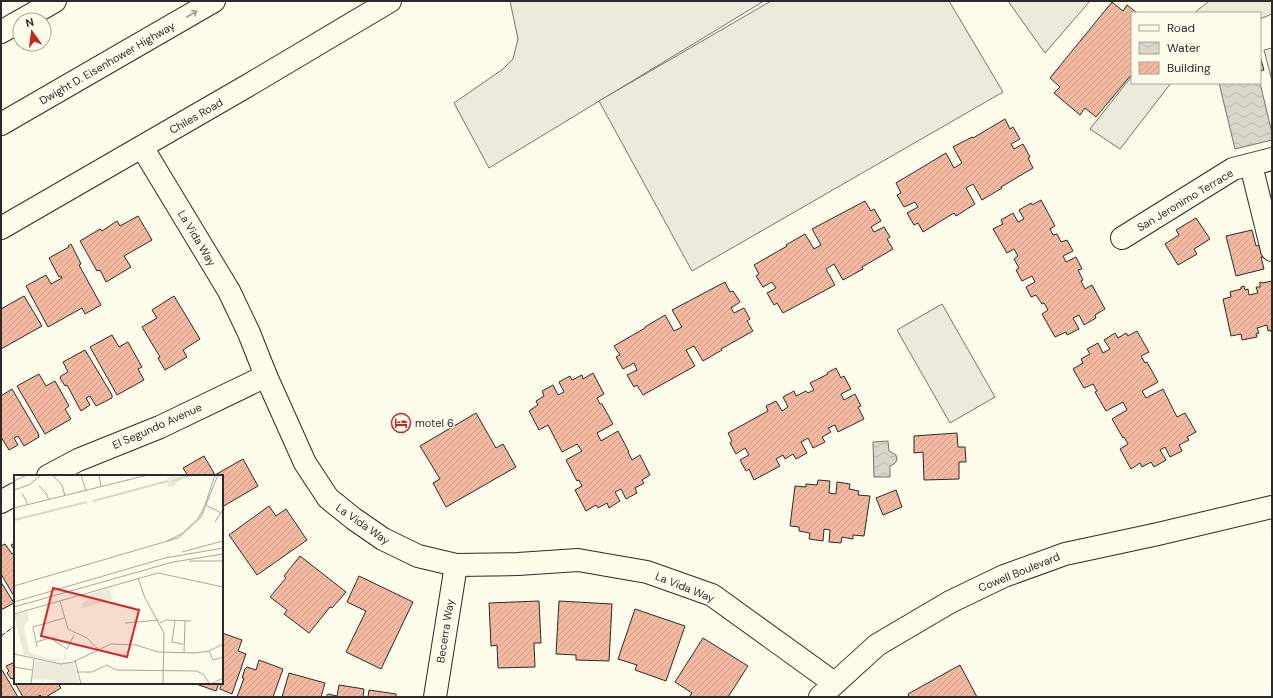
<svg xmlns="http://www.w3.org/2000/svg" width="1273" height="698" viewBox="0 0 1273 698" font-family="'DM Sans',sans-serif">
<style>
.grass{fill:#ecebdb;stroke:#74746e}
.parking{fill:#eceadb;stroke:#74746e}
.water{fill:url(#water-waves);stroke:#74746e}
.building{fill:url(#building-hatch);stroke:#2b2b2b}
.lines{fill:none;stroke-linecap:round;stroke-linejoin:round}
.minor-casing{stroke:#2b2b2b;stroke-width:24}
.major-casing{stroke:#2b2b2b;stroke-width:24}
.highway-casing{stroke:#2b2b2b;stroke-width:24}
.minor{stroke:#fdfbea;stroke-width:22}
.major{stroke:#fdfbea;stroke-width:22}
.highway{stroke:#fdfbea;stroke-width:22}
.fence{stroke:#2b2b2b;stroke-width:1;stroke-dasharray:5 2;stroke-linecap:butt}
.oneway{stroke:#9e9d94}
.labels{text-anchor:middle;stroke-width:3;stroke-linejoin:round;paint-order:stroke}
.street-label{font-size:11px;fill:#2b2b2b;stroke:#fdfbea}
.poi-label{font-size:11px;fill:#2b2b2b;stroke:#fdfbea;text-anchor:start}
.inset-river{fill:none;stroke:#d8d7c9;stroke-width:2}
.inset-road{fill:none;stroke:#a9a89e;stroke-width:1}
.view{fill:#d62828;fill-opacity:0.15;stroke:#d62828;stroke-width:2}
.inset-edge{fill:none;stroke:#2b2b2b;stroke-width:2}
</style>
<defs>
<pattern id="water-waves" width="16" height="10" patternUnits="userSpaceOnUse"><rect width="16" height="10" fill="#d8d7c9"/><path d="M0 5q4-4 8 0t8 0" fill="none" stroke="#bab9ad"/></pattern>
<pattern id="building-hatch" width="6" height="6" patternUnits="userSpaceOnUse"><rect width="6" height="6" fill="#f2b8a0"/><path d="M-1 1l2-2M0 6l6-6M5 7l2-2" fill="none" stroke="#d09e8a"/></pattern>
</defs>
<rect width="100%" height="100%" fill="#fdfbea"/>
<g class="grass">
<polygon points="510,1 764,1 489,168 454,103 503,69 513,59 518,39"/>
<polygon points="1272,48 1272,81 1264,50"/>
<polygon points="942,304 995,397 950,423 897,330"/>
</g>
<g class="parking">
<polygon points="771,1 949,1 1003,92 692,271 599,101"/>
<polygon points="1008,1 1090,1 1045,53"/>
<polygon points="1209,1 1272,1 1272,14 1260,19 1260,13 1194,13"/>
<polygon points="1132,76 1132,83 1171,83 1120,149 1090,129"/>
</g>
<g class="water">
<polygon points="1219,83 1260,83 1272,133 1272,140 1235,149"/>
<polygon points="888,441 889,451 896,455 897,460 894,464 890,466 890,477 874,477 873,442"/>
</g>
<g class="building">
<polygon points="1112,2 1123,11 1127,5 1137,13 1132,13 1132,74 1096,117 1085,108 1080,115 1054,93 1060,87 1050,78"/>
<polygon points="1260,56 1264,70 1260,71"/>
<polygon points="1005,119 1010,129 1013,127 1020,139 1011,144 1014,149 1023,144 1030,157 1028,158 1033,168 1001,187 1002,188 982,200 973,184 966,188 975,204 956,216 954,213 923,232 918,223 914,225 907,213 918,207 915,202 904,207 897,195 901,193 896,183 946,153 954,168 962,163 953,147 972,137 973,138"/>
<polygon points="1041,200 1055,226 1050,229 1053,235 1057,234 1061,242 1067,240 1073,251 1063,256 1066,262 1076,257 1082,269 1078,270 1083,280 1081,281 1085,289 1092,285 1105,309 1095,315 1096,318 1084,325 1079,315 1073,318 1079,329 1067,335 1066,332 1055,337 1042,314 1048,310 1044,303 1042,304 1036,295 1031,297 1026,287 1035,282 1032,276 1022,281 1016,270 1019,268 1014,259 1018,256 1014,249 1007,253 993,229 1003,224 1001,220 1013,213 1018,222 1024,219 1019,210 1031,203 1032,205"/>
<polygon points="865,201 871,211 874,209 881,221 871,227 874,232 884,227 890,237 887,239 893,249 862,267 863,269 843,280 834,264 826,269 835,285 783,313 777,303 774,305 767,293 776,288 772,282 763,287 756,276 759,274 754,265 787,246 786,245 805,234 814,249 821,245 812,229"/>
<polygon points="138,216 152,240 124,256 131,267 106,282 100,270 97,271 80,241 100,229 102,231 117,221 120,226"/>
<polygon points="1196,218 1210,239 1194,249 1197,254 1178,265 1165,244 1179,235 1176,230"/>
<polygon points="1252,230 1256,246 1261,245 1263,257 1261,257 1264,269 1236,276 1226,236"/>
<polygon points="71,244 81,264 79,265 101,305 85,314 82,308 48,327 26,286 46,275 51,284 62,278 61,276 59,277 49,258 69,247 68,246"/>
<polygon points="1272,281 1272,333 1270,330 1268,331 1267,325 1257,328 1259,333 1256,334 1257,337 1242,340 1241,334 1231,336 1223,299 1231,297 1230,292 1241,289 1241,287 1244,286 1245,290 1248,289 1249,295 1258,293 1256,287 1260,287 1260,282 1261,282 1262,283"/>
<polygon points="725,282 730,292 733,291 740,302 731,308 734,313 744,308 750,319 747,321 753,331 721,349 722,350 703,361 694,346 686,350 695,366 643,395 637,385 634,387 627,375 637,370 634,363 623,369 616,357 620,355 614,346 645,328 645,327 665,315 674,331 682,327 672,310"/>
<polygon points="24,296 42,326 1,349 1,309"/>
<polygon points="174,296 200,339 183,350 187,357 165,370 158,358 160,357 142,327 157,318 152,310"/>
<polygon points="1137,331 1149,352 1141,356 1145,363 1147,362 1158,382 1142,391 1146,398 1163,389 1177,417 1185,413 1196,432 1187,437 1189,440 1179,445 1182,451 1170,457 1165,447 1160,450 1166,460 1154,467 1151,462 1142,467 1140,463 1131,469 1120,449 1128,444 1124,437 1123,438 1112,419 1127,410 1123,402 1106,411 1095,392 1097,391 1093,384 1084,388 1073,369 1083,363 1081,359 1090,354 1087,349 1098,343 1103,353 1110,349 1104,340 1115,333 1118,338 1126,333 1128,336"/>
<polygon points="112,335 119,347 128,342 142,367 138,369 144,380 117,395 90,347"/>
<polygon points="85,350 112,395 112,398 96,406 90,396 86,398 90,405 81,411 67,385 65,386 60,378 61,376 68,372 63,362"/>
<polygon points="836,368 841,378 844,376 851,389 841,394 844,400 855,394 861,406 858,407 864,419 838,432 835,425 828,428 831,432 822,437 825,442 813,448 808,438 801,442 807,453 796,459 793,454 785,459 783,455 776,459 780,466 754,480 749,469 746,471 740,460 749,455 745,448 736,454 730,443 732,441 728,433 768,411 766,406 776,401 782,411 788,407 783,397 794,391 796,396 806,391 808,393 814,390 810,383 828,374 827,373"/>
<polygon points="593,373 604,394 597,398 600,404 602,404 613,424 597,433 601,441 618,431 629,452 628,452 632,460 640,455 650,475 642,480 644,483 635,488 637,493 626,499 621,489 615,492 620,501 609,508 607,503 598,508 596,505 586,511 575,490 582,486 579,480 577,481 566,460 582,451 577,444 562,452 548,425 539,430 529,411 538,405 536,401 544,396 542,391 553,385 558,395 564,392 559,382 570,376 572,380 582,375 583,379"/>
<polygon points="39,374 46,386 55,381 69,406 65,409 71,419 45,434 17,386"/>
<polygon points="12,389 39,435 38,435 39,437 24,446 18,436 14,438 18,445 9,450 1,437 1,396"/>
<polygon points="476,413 496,448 503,444 516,467 446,507 433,483 440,479 420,446"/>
<polygon points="957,433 958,447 965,447 966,462 959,462 959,479 924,480 923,452 914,453 914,436"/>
<polygon points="204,456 215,475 243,459 258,486 222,507 222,476 188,476 183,468"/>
<polygon points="818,480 830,481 829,493 836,494 837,482 850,484 849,489 859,491 858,495 870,496 864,536 853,535 853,539 842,537 841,543 829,542 830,530 824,529 823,541 809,539 810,533 799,531 799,527 790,526 795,486 806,487 806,484 817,485"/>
<polygon points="896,490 902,507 883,515 876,498"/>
<polygon points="269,506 276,516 286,509 307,540 257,575 229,535"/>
<polygon points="15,543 15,551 11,545"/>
<polygon points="5,544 12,554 15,552 15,598 1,574 1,546"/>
<polygon points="300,556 346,592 332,608 330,607 309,633 284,614 287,610 270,597 286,578 284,576"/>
<polygon points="359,576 413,602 381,669 346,652 366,611 347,602"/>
<polygon points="1,582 14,603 1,610"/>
<polygon points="539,601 541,643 534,643 535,667 498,668 497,645 491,646 489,603"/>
<polygon points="559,601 612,604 609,661 576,660 576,655 556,654"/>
<polygon points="635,609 685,626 666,681 635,670 637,665 618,659"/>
<polygon points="222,633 242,640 238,651 246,654 232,694 220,689 222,682"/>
<polygon points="703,638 748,666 728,697 689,697 692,693 675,682"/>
<polygon points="259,660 283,669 273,697 237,697 244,678 242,678 245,669 247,667 256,670"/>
<polygon points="15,662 15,683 12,678 11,679 7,673 9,671 6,666"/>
<polygon points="960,665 977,697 909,697 908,694"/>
<polygon points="2,670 18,697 1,697 1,671"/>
<polygon points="289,673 325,683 321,697 282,697"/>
<polygon points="15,683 58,683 61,688 46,697 42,697 40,695 37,697 23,697"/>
<polygon points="197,683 219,683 216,691 196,684"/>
<polygon points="339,685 364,689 363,697 326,697 328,694 337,696"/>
<polygon points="369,690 396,694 396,697 368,697"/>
</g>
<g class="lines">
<defs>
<g id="minor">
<polyline points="142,147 229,291 249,333 266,376 305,463 328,498 354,519 383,539 418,556 456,565 518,564 578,560 647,572 712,595 834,683"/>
<polyline points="1251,165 1272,250"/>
<polyline points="1,228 247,86 390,1"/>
<polyline points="1122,238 1233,169 1272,159"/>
<polyline points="48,476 78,460 160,427 266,376"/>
<polyline points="1,502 15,494"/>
<polyline points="435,697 456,565"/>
</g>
<polyline id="major" points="820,697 877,645 950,602 1004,576 1065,554 1158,534 1272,507"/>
<g id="highway">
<polyline points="22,20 55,1"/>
<polyline points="1,32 20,21"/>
<polyline points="1,124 214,1"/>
</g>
</defs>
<use href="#minor" class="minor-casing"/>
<use href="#major" class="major-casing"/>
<use href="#highway" class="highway-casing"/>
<use href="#minor" class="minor"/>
<use href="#major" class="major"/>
<use href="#highway" class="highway"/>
<polyline class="fence" points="1,636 15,626"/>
</g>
<defs><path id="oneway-shaft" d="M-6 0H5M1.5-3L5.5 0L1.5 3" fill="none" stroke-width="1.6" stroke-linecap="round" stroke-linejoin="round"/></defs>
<use class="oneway" href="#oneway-shaft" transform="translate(192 14) rotate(-30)"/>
<defs>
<symbol id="hotel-ring" viewBox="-11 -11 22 22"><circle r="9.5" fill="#fdfbea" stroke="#c62828" stroke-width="1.5"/><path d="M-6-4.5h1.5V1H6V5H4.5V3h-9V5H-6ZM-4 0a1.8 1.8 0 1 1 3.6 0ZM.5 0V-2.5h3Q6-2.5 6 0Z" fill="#c62828"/></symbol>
</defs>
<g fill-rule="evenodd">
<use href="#hotel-ring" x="390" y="412" width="22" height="22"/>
</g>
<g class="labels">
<g class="street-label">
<text transform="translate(107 63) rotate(-30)" y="4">Dwight D. Eisenhower Highway</text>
<text transform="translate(196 116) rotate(-30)" y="4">Chiles Road</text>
<text transform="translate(1185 200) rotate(-31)" y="4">San Jeronimo Terrace</text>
<text transform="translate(197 238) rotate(59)" y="4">La Vida Way</text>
<text transform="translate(157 426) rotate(-24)" y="4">El Segundo Avenue</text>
<text transform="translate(363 524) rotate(35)" y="4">La Vida Way</text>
<text transform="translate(1019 572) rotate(-22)" y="4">Cowell Boulevard</text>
<text transform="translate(685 587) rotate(22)" y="4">La Vida Way</text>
<text transform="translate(445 631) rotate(-81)" y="4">Becerra Way</text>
</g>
<g class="poi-label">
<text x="415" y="427">motel 6</text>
</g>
</g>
<g transform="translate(14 475)">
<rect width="209" height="209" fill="#fdfbea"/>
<path d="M95 113 99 124 69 133 68 128 73 126V120Z" fill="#ecebdb"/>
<path d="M159 0H181L167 3 159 12H154L153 4ZM13 137 15 144 10 151 15 177 36 184H50L51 176 53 185 36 186 10 180 0 140ZM22 186 60 188 65 209H42L41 205 18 204Z" fill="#ecebdb"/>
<path class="inset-river" d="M158 6 179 0M79 26 154 6M0 45 73 27"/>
<path class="inset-road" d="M38 0 48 10 51 21M67 0 72 16M85 0 87 12M0 6 13 0M25 11 32 18 35 25M0 15 15 10 27 0M8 18 14 30M192 30 207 38M0 33 134 0M201 47 209 34M153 66 169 58 183 45 190 33 201 0M168 77 209 66M175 86H209M124 103 131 123 150 158 149 209M0 111 164 63 187 42 204 0M46 126 54 154 73 163 84 174M0 127 151 83 209 73M0 132 159 87 209 79M0 139 144 98 209 112M161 145 158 167 169 169M111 148 145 145M146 148 152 145 177 146M22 167 36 163 53 174 60 160M23 172 19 152 50 143M195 176 199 185 209 182M170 178 171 146M0 179 47 189 59 187 97 169 122 170 144 177 181 178 195 176 209 169M61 185 67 209M0 192 18 195M63 197H78L93 190 102 195 182 196 189 199 196 209M17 209 20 184M197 209 209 203"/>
<path class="view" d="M39 113 125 135 113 182 27 161Z"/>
<rect width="209" height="209" class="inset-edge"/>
</g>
<rect width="1273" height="698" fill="none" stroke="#2b2b2b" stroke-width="4"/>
<rect x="1131" y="12" width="130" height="72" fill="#fdfbea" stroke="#a9a89e"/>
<rect x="1139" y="25" width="20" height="6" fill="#fdfbea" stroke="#a9a89e"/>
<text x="1167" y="32" font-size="12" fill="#2b2b2b">Road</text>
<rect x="1139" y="42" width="20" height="12" fill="url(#water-waves)" stroke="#a9a89e"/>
<text x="1167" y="52" font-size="12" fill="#2b2b2b">Water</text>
<rect x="1139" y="62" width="20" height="12" fill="url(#building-hatch)" stroke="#a9a89e"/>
<text x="1167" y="72" font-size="12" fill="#2b2b2b">Building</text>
<g transform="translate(32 32) rotate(346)"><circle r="19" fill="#fdfbea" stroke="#a9a89e"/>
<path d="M0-3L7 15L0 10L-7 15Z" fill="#c62828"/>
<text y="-6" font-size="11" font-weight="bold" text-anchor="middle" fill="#2b2b2b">N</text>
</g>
</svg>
